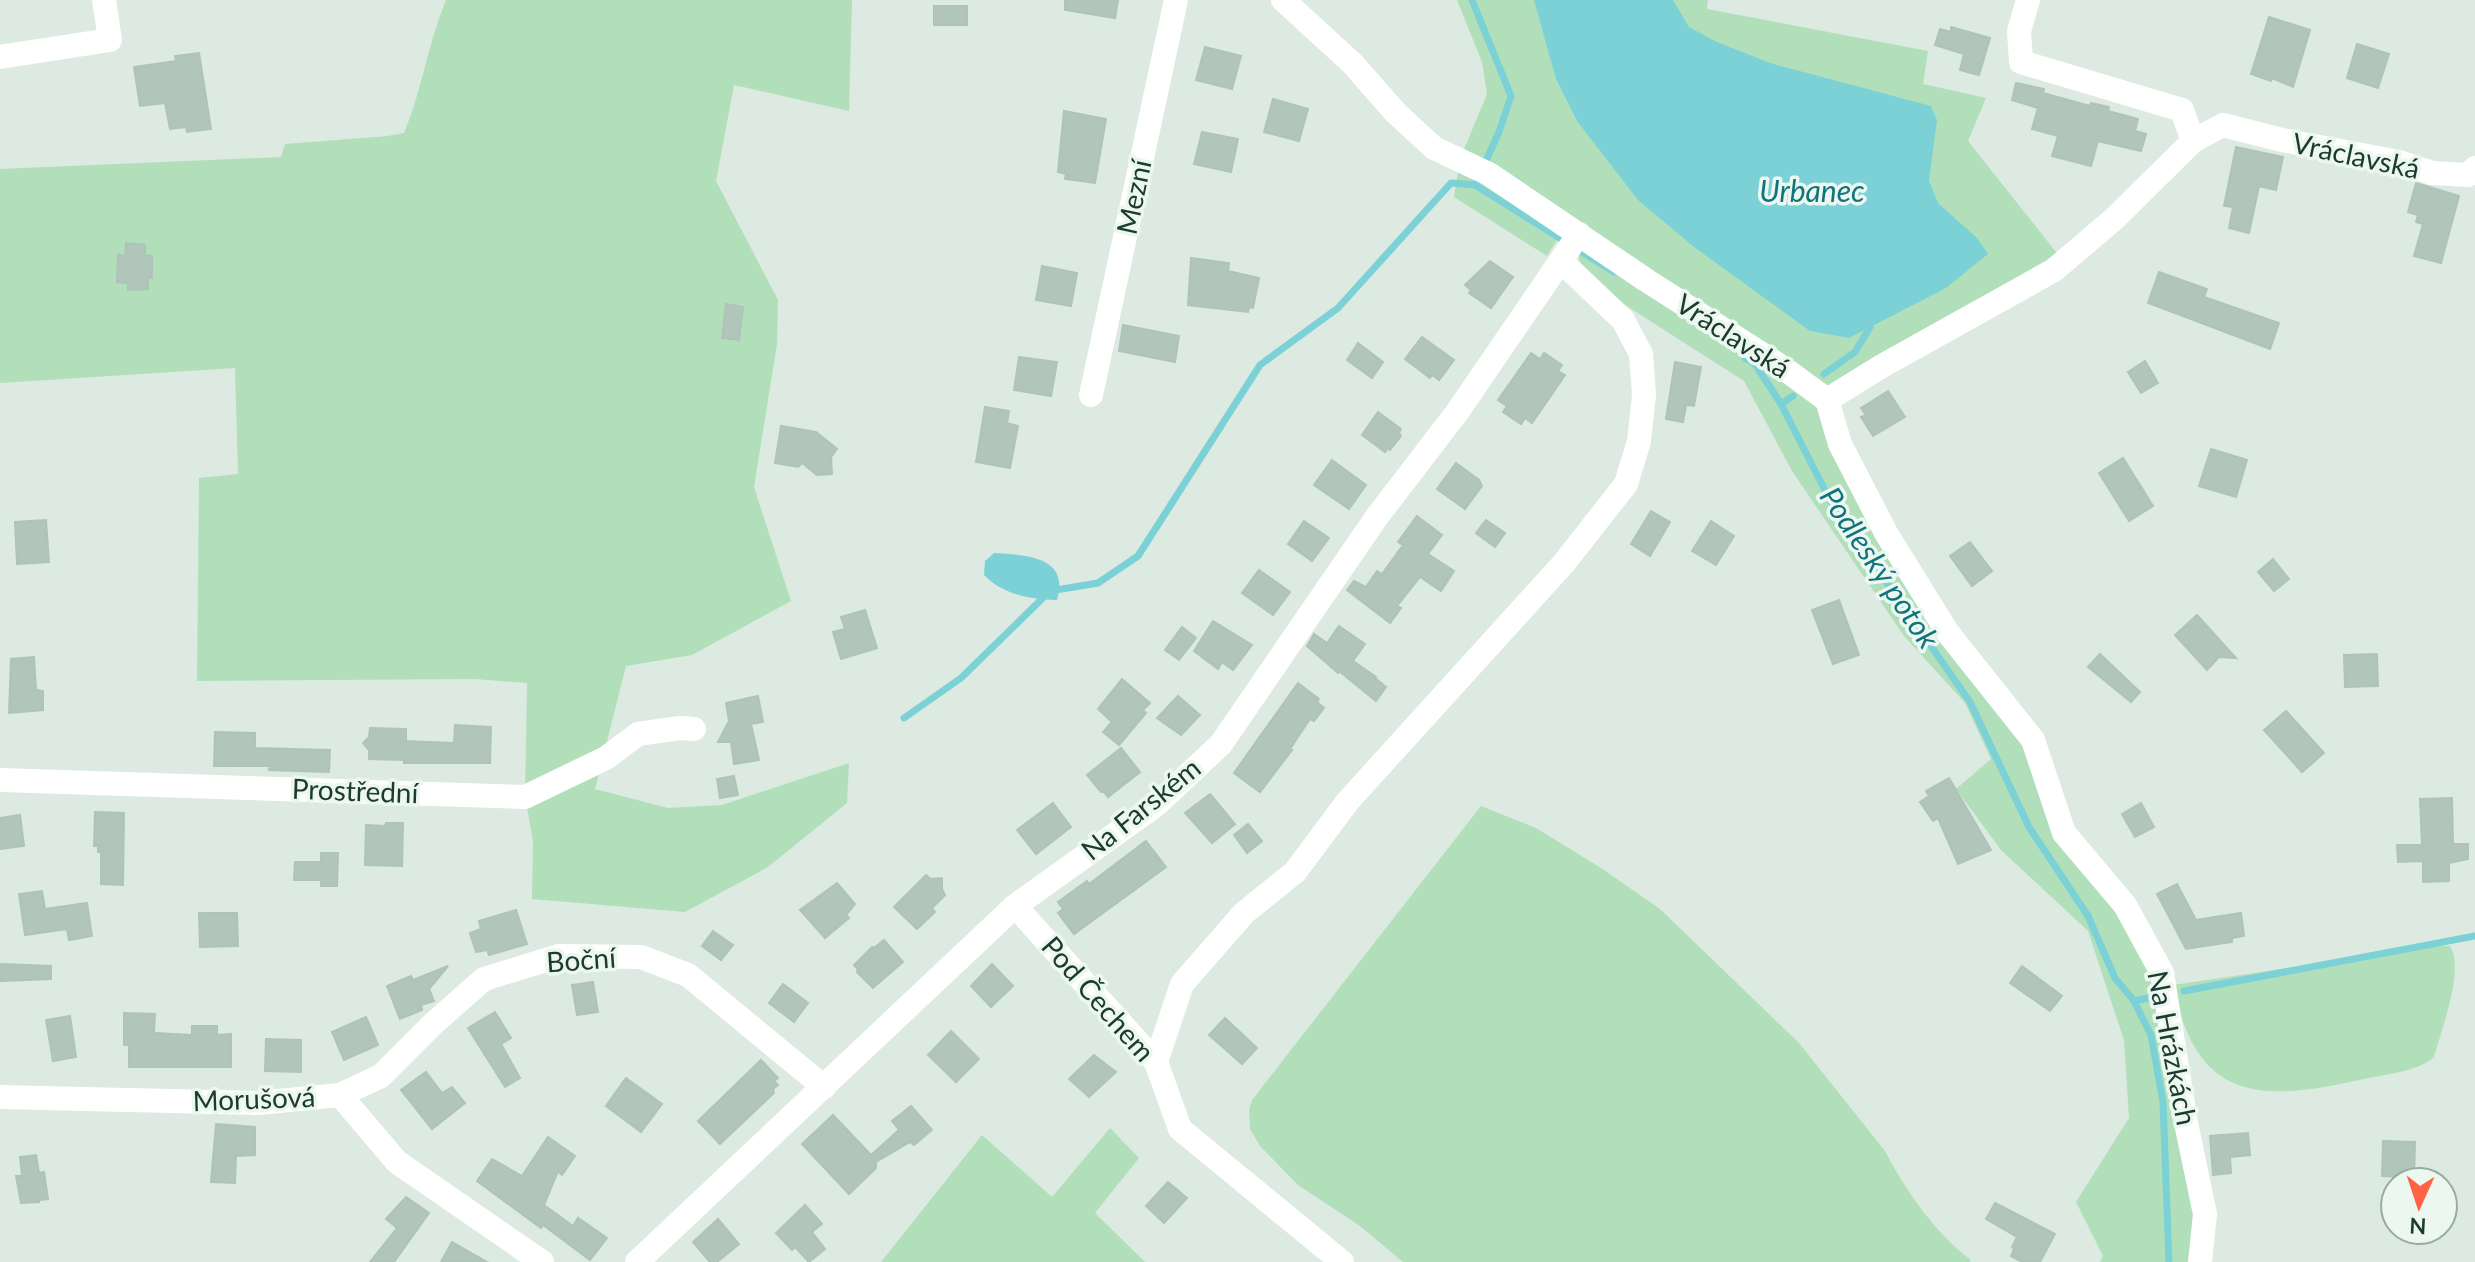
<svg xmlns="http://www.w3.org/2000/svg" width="2475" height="1262" viewBox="0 0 2475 1262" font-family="Lato,sans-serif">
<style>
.green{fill:#b1dfb9}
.water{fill:#7cd1d7}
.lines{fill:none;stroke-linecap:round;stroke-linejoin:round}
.stream{stroke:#7cd1d7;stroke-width:7}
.building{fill:#b1c5bb;stroke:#aec4b9;stroke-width:2}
.street{stroke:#fff;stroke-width:24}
.labels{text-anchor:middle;stroke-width:7;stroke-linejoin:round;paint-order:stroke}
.street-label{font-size:28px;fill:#1c3b30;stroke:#ecf7f0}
.water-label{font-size:30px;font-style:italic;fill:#10747c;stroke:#ecf7f0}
</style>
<rect width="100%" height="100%" fill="#dceae2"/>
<g class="green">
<path d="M446 0H852L849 111 734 85 716 181 778 300 777 344 754 487 791 601 692 655 626 666 595 789 668 808 722 805 849 763 847 803 768 867 685 912 532 899 533 841 525 797 527 683 475 679 197 681 199 478 238 474 235 368 0 383V169L281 157 285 144 388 136 404 133C422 90 428 43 446 0Z"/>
<polygon points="1457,0 1708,0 1707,9 1928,51 1923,84 1986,98 1968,141 2064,262 1827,400 1566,226 1547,256 1454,197 1460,159 1487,94 1482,62"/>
<path d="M1583 241 1825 405 1838 448 2029 742 2062 836 2158 973 2200 1214 2196 1262H2100L2103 1256 2076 1202 2129 1118 2124 1040 2088 931 2001 850 1956 789 1991 759 1965 703 1904 636 1792 471 1744 381 1597 287C1581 270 1574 264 1583 241Z"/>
<path d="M1481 806 1536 828 1601 868 1660 909 1799 1043 1885 1151C1906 1191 1935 1233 1971 1260L1970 1262H1403L1360 1226 1298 1185 1260 1146 1250 1129 1249 1110 1252 1100Z"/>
<path d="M2437 946H2450C2465 970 2441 1030 2434 1057 2417 1072 2386 1074 2364 1079 2261 1102 2197 1104 2173 985Z"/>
<polygon points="1110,1128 1139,1158 1095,1213 1145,1262 881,1262 982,1135 1052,1197"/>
</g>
<g class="water">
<polygon points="1534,0 1673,0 1689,27 1717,42 1770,63 1931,106 1937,120 1929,181 1938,203 1977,238 1988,254 1946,288 1849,338 1810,331 1694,247 1638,200 1577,121 1556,79"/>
<path d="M994 553C1026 555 1070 556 1057 600 1030 599 1003 595 984 575L985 561Z"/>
</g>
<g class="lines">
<g class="stream">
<polyline points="1472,0 1511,96 1499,132 1475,185 1614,272"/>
<polyline points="1745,358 1755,364 1781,404 1832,504 1970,702 2029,827 2088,916 2115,978 2134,1001 2151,1035 2163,1102 2169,1262"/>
<polyline points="1824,374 1855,352 1870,327 1866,323"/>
<polyline points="1781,404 1793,396"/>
<polyline points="904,718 961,678 1050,591 1098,583 1138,556 1260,365 1338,308 1451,183 1475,185"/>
<polyline points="2184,991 2475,936"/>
<polyline points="2134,1001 2148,998"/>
</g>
</g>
<g class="building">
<polygon points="1065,0 1118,0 1115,18 1065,10"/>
<rect x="934" y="6" width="33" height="19"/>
<polygon points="2269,17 2310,30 2293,87 2272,78 2271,81 2251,74"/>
<polygon points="1951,27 1990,38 1979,75 1960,70 1964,54 1935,45 1940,29 1951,32"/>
<polygon points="2357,44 2389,54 2378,88 2347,78"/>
<polygon points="1205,47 1241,56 1232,89 1196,80"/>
<polygon points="199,53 211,129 187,132 186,127 170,129 165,103 140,106 134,67 176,61 175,56"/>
<polygon points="2016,83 2044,89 2043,93 2090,106 2091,103 2109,107 2108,111 2138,119 2135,131 2146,134 2141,151 2098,141 2091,166 2052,156 2058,136 2032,129 2038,108 2012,100"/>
<polygon points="1273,99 1308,109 1299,141 1264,132"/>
<polygon points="1064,111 1106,119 1095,183 1065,179 1066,174 1058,172"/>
<polygon points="1202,132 1238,139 1231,172 1194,164"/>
<polygon points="2236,147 2283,157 2276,190 2259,186 2249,233 2229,228 2233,207 2224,206"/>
<polygon points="2416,183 2459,196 2441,263 2414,256 2423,224 2416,222 2418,215 2408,212"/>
<polygon points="126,243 145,245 145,255 152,256 152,278 148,278 148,289 128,290 128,283 117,282 118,255 125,256"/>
<polygon points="1191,258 1229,263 1228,271 1259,278 1253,308 1249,307 1248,312 1188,305"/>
<polygon points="1490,261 1513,277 1491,308 1469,293 1471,290 1465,285"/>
<polygon points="1042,266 1077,273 1071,306 1036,300"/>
<polygon points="2159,272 2207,289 2204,297 2279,323 2270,349 2148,303"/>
<polygon points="726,304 743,307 739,340 722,338"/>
<polygon points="1123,325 1179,336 1175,362 1119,351"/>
<polygon points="1422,337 1454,360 1439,380 1432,375 1430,378 1405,359"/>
<polygon points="1358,343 1383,362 1372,378 1347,360"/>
<polygon points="1531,353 1540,359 1544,353 1562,365 1558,371 1565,375 1532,423 1525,418 1521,424 1503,412 1507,406 1498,400"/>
<polygon points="1019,357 1057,362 1051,396 1014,390"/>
<polygon points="2145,361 2158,383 2141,393 2128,372"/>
<polygon points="1675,362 1701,367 1694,406 1686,405 1683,422 1666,419"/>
<polygon points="1888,391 1905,417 1873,436 1861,417 1866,415 1861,408"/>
<polygon points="985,407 1009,411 1007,423 1018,426 1010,468 976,462"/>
<polygon points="1378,412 1401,429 1399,433 1401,436 1390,450 1388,448 1385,452 1362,435"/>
<polygon points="781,426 816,432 837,449 831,457 832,474 817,475 802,463 798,467 775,463"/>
<polygon points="2211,449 2247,460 2236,497 2199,486"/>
<polygon points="2123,458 2153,506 2129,521 2099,473"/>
<polygon points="1332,460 1366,485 1349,509 1314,485"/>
<polygon points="1456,463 1479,480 1482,486 1465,509 1437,489"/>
<polygon points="1651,511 1670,522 1650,556 1631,544"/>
<polygon points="1417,516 1442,535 1428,554 1454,571 1441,591 1420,577 1397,606 1401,608 1390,623 1347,590 1354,581 1366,587 1377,571 1382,574 1403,545 1398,542"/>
<polygon points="46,520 49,562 17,564 15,522"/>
<polygon points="1486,520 1505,533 1495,547 1476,533"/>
<polygon points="1304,521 1329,538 1312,561 1288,544"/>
<polygon points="1711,521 1734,536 1716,565 1692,551"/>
<polygon points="1970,542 1992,571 1972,586 1950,556"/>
<polygon points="2273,559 2289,579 2274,591 2258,572"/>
<polygon points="1259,570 1290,592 1273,615 1242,593"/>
<polygon points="1839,600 1859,655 1833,664 1812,610"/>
<polygon points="865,610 877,648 841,659 833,632 845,629 841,617"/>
<polygon points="2197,615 2236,658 2219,657 2207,670 2175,635"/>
<polygon points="1213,621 1252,645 1233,670 1222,662 1218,669 1194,651"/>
<polygon points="1339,626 1365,644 1353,661 1376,677 1375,678 1386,687 1376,701 1339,671 1338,673 1307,646 1314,634 1327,643"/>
<polygon points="1182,627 1196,638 1179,660 1165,650"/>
<polygon points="2100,654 2140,692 2131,702 2088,667"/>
<polygon points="2377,654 2378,686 2345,687 2344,655"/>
<polygon points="34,657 36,690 43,691 43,710 9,713 11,659"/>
<polygon points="1122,679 1150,703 1143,710 1146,713 1119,745 1103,732 1112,722 1098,709"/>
<polygon points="1298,683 1319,699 1317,702 1324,708 1314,721 1310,719 1290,749 1292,750 1260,792 1234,773"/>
<polygon points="758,696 763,722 751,724 759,760 734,764 731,742 718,742 729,721 726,703"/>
<polygon points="1178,696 1200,715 1181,735 1157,718"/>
<polygon points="2286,711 2324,753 2302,772 2264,730"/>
<polygon points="455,725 491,727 490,763 404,763 404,760 369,759 369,750 363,743 369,737 370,728 406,729 406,741 454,743"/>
<polygon points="215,732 255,733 255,748 330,750 329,772 269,770 270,766 214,766"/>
<polygon points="1121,748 1140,772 1108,797 1104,792 1101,792 1087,775"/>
<polygon points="734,776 738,795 720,798 717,779"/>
<polygon points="1949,778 1991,850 1958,864 1938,818 1933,821 1920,802 1929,796 1926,791"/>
<polygon points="1210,794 1235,824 1212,843 1185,813"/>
<polygon points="2452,798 2453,844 2468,844 2468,859 2449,863 2449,881 2423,882 2423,861 2398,862 2397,845 2422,845 2420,799"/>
<polygon points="1053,803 1071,827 1036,854 1017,830"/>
<polygon points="2141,803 2154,827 2135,837 2122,814"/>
<polygon points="95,812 124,813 123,885 101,884 101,852 98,852 98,846 94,846"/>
<polygon points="20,815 24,846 0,849 0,818"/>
<polygon points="386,823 403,823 402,866 365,865 366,825 385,826"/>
<polygon points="1248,824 1262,841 1247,853 1234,835"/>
<polygon points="1146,841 1166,867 1074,934 1058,913 1063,909 1058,902 1087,881 1089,884"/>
<polygon points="321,853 338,853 337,886 321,886 321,880 294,880 295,862 321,862"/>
<polygon points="926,875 931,879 942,878 942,889 945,895 932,908 935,912 917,929 894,907"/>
<polygon points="837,883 855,904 846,915 849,918 825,938 800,910"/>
<polygon points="2177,884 2196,920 2241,913 2244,936 2232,938 2232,942 2186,949 2157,894"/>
<polygon points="42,891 45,909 87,903 92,936 69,940 67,929 25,935 19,894"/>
<polygon points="516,910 527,944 489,955 487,950 476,952 470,933 481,929 479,921"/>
<polygon points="199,913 237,913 238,946 200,947"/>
<polygon points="713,931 733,945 721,960 702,946"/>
<polygon points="884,940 903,962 873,988 857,972 858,970 854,965 872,947 874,948"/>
<polygon points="0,964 51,966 51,979 0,981"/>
<polygon points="992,964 1013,986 991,1007 971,986"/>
<polygon points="448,966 429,989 434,1001 421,1005 422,1010 400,1019 387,986 411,976 413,980"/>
<polygon points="2022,966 2062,996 2050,1011 2010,983"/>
<polygon points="593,982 598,1012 577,1015 572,985"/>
<polygon points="783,984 808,1003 794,1022 769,1003"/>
<polygon points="495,1012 511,1038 501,1044 520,1078 505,1087 468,1028"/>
<polygon points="124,1013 155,1014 154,1033 192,1035 192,1026 217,1026 217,1035 231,1034 231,1067 129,1067 129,1045 124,1045"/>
<polygon points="70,1016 76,1057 53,1061 46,1020"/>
<polygon points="366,1017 378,1045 344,1060 332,1032"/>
<polygon points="1225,1018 1257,1048 1242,1064 1209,1035"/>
<polygon points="951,1031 979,1059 956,1082 928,1055"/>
<polygon points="266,1039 301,1040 301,1072 265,1071"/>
<polygon points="1094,1055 1116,1072 1089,1097 1069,1079"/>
<polygon points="761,1060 778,1078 774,1081 778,1085 773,1089 774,1093 720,1144 698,1121"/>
<polygon points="426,1072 442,1093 452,1087 465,1103 432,1129 401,1090"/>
<polygon points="626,1078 662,1104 641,1132 606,1106"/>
<polygon points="911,1106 932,1130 914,1145 910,1142 876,1162 876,1168 849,1194 802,1144 833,1115 873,1157 871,1155 899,1130 892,1121"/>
<polygon points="216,1124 255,1127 255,1155 236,1156 235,1183 211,1182"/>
<polygon points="2248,1133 2250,1155 2230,1157 2231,1173 2213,1175 2210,1136"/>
<polygon points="548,1137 575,1156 562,1175 558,1171 544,1205 573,1226 578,1218 607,1238 590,1260 543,1225 541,1228 477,1181 492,1159 522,1176"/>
<polygon points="2383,1141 2415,1142 2414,1177 2382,1176"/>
<polygon points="36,1155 39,1173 44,1172 48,1199 39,1200 39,1202 21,1203 16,1176 22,1176 20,1157"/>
<polygon points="1168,1182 1187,1198 1164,1223 1146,1206"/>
<polygon points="406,1197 429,1213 394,1262 370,1262 397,1228 386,1219"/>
<polygon points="1995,1203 2055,1234 2040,1262 2022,1262 2011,1256 2014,1249 2012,1247 2017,1237 1986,1219"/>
<polygon points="805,1205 822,1224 812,1232 825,1249 809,1262 795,1247 792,1250 776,1233"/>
<polygon points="718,1219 739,1244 717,1262 710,1262 693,1242"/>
<polygon points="452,1242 487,1262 441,1262"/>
</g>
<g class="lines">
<g class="street">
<polyline points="1283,0 1352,63 1396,113 1434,148 1489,174 1646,280 1782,367 1827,400"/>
<polyline points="2028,0 2019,31 2021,62 2182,110 2193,141"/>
<polyline points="0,57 110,40 104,0"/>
<polyline points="1091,395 1176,0"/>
<polyline points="1827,400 1840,444 1886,533 1948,633 2033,740 2064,833 2125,905 2162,973 2186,1123 2205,1214 2200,1262"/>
<polyline points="1827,400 1882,366 2054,270 2114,219 2193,141 2223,125 2282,140 2399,162 2432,173 2468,175 2475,168"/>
<polyline points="0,780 525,797 606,758 638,734 680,728 694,729"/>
<polyline points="1015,906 1156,1062 1180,1129 1342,1262"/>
<polyline points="1156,1062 1182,984 1244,913 1295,872 1348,801 1564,563 1626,484 1639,441 1644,395 1641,354 1623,320 1561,261"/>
<polyline points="340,1095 381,1076 434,1023 484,979 559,956 641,957 688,975 824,1087"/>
<polyline points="0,1097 258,1103 340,1095 397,1162 542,1262"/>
<polyline points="637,1262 1015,906 1156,805 1221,744 1376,518 1458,411 1579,234"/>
</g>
</g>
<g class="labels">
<g class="street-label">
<text transform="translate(2356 156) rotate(12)" y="10">Vráclavská</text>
<text transform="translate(1134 197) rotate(-78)" y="10">Mezní</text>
<text transform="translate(1733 336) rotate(33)" y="10">Vráclavská</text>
<text transform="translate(355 791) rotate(2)" y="10">Prostřední</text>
<text transform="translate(1141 809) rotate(-39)" y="10">Na Farském</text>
<text transform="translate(581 960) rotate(-4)" y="10">Boční</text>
<text transform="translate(1098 999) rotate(49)" y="10">Pod Čechem</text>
<text transform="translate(2172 1048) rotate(79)" y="10">Na Hrázkách</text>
<text transform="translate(254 1099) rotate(-2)" y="10">Morušová</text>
</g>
<g class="water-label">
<text x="1812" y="202">Urbanec</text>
<text transform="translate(1879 568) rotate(56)" y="10">Podleský potok</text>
</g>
</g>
<g transform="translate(2419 1206) rotate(183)"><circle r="38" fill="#ecf7f0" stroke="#99aca3" stroke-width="2"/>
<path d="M0-6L14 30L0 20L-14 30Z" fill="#ff6245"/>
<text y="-12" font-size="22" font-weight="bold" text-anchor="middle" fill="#1c3b30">N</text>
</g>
</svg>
